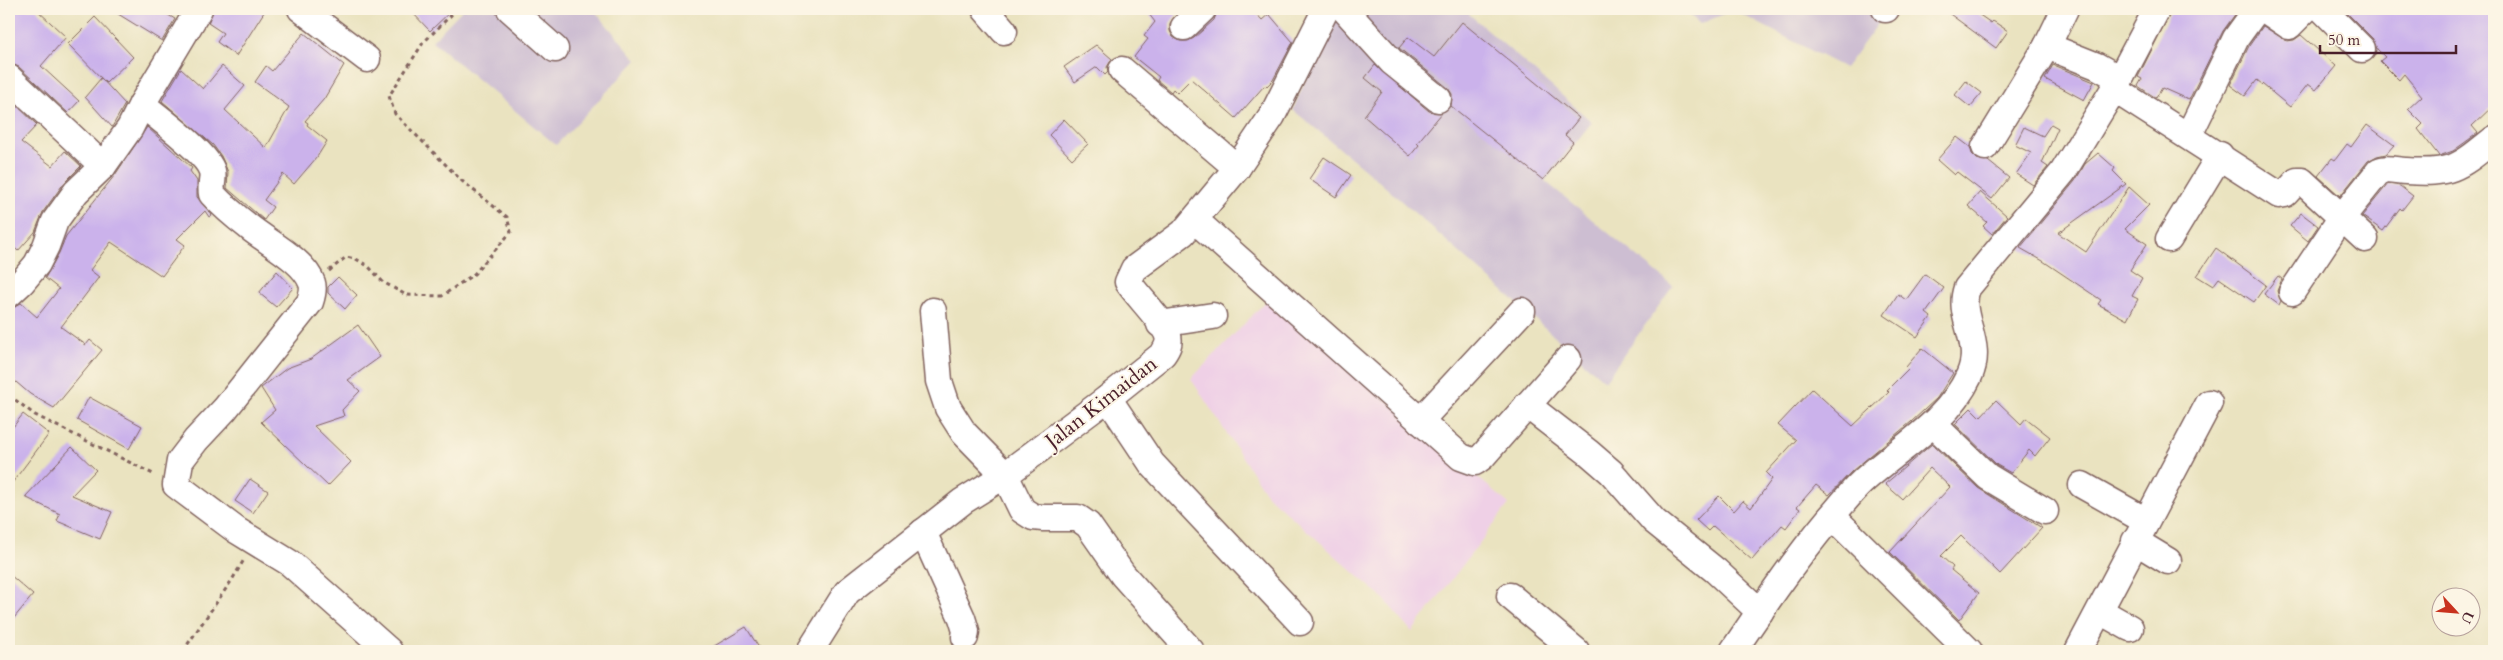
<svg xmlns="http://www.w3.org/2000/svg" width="2503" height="660" viewBox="0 0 2503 660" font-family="Cardo,serif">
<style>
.built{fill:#efd0e6}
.industrial{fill:#cdbed2}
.building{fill:#cbb2eb}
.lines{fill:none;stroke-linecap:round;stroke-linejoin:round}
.minor-casing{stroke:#82645f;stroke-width:29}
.path{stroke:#82645f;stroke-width:3;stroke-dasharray:4 4;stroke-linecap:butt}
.minor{stroke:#fff;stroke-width:26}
.labels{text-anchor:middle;stroke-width:4;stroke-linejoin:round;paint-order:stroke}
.street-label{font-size:21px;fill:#4a1f2b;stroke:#fcf5e5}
</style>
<rect width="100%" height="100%" fill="#fcf5e5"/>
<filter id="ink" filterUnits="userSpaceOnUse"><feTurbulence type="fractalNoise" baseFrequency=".02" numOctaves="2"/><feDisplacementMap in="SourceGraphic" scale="10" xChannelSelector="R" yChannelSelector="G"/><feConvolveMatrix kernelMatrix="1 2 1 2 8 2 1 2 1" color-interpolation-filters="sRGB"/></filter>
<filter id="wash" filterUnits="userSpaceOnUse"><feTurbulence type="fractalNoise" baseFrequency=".0096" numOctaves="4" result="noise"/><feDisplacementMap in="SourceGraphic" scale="20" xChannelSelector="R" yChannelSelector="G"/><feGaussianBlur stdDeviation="1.12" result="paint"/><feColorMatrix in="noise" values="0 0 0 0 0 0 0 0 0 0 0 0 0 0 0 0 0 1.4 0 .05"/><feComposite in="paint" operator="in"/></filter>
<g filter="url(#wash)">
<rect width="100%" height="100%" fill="#eae3c0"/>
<polygon class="built" points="1274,293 1365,381 1509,504 1412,632 1384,599 1267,495 1191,379"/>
<g class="industrial">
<polygon points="463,9 593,9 637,60 556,145 432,41"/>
<polygon points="1335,9 1474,9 1469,14 1592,122 1545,181 1673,286 1605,381 1365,169 1293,110"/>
<polygon points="1683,9 1889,9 1845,68 1733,10 1700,24"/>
</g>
<g id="blocks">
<g class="building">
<polygon points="9,9 36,9 66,37 41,66 79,101 68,113 19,67 9,63"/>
<polygon points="110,9 158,9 175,19 162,41"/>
<polygon points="214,9 266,9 236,56 217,42 223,33 208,23"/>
<polygon points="409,9 453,9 430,31"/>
<polygon points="1145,9 1181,9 1170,23 1170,31 1173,37 1180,41 1188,41 1194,38 1214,20 1218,9 1252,9 1262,20 1269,14 1293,42 1273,80 1266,87 1264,86 1236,118 1191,79 1177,93 1173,89 1171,92 1157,80 1159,77 1134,57 1148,39 1144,36 1155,22"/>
<polygon points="1943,9 1971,9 1991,23 1993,21 2008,31 1996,48"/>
<polygon points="2172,9 2239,9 2223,31 2189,100 2162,88 2156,98 2138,86 2142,79 2138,77"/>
<polygon points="2343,9 2494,9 2494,105 2472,126 2478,133 2453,151 2439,156 2418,129 2423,124 2408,109 2422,96 2404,74 2399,80 2380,61 2385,57 2377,49 2373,39"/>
<polygon points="95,17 133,57 106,83 68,44"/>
<polygon points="1462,22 1579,118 1565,135 1573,142 1543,180 1451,106 1452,94 1448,88 1399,48 1408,37 1434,57"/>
<polygon points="2263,26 2287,41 2294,40 2301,35 2336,66 2316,90 2308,84 2290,107 2257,80 2245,96 2230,85 2249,46"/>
<polygon points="304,33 344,65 324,99 305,121 308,123 307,125 327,141 317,157 294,184 283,174 264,200 273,207 264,220 227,188 228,172 221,156 213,145 162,101 181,69 203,89 222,66 245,86 225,110 266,148 289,107 255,82 266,66 272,71"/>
<polygon points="1096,45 1112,59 1107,67 1108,72 1105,75 1097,67 1075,82 1064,67"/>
<polygon points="1375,65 1429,111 1442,113 1417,143 1419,145 1410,156 1364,116 1382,92 1365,78"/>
<polygon points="2053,65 2094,82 2084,100 2045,79"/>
<polygon points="101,78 125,104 112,127 85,97"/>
<polygon points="1966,81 1982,93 1970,107 1955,95"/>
<polygon points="9,98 37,125 21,142 52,166 65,151 81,166 64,183 43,212 35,232 18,251 9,243"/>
<polygon points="1064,119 1088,144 1072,159 1049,135"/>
<polygon points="2051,124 2058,128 2042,163 2048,167 2033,185 2016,174 2031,153 2015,145 2024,127 2043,136"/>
<polygon points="2367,125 2394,145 2386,154 2377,156 2368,161 2340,196 2318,176 2332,158 2335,160 2347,144 2351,147"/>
<polygon points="147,127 192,168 190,171 197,181 197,197 212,215 209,217 205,211 177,239 185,245 162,276 111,242 90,270 99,277 61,327 86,345 90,340 102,350 54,408 30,394 9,376 9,309 21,303 37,317 59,289 45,278 59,253 66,236 115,175"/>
<polygon points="1957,137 1970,147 1972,154 1977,159 1988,161 2009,178 1992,199 1957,172 1954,175 1937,160"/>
<polygon points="2098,153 2115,168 2113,171 2126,184 2058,233 2086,252 2129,187 2149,205 2125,229 2147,244 2130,270 2142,278 2132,296 2138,299 2127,320 2098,304 2101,300 2043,261 2020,248 2075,181 2085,164"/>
<polygon points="1324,157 1351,175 1336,197 1309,179"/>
<polygon points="2388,184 2400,186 2413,196 2402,210 2400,208 2383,231 2362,216"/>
<polygon points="1980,192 2007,216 1992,234 1983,226 1987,222 1968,206"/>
<polygon points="2301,213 2318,226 2308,241 2290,226"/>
<polygon points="2216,248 2266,285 2254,302 2219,278 2213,286 2197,276"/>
<polygon points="277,271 293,288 276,307 259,293"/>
<polygon points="1925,274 1944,288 1926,313 1931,317 1917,337 1884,315 1898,294 1906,300"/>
<polygon points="2278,276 2282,279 2277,291 2281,301 2279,305 2264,294"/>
<polygon points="338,277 357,295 345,309 328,293 328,287"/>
<polygon points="358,325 380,357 348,380 360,391 342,410 344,416 314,426 351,462 328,486 261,422 275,410 261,388 287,368 311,359"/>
<polygon points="1922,348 1953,373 1937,398 1911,422 1852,471 1829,495 1816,485 1797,507 1800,509 1786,528 1782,525 1752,560 1713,526 1708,531 1696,520 1719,496 1734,511 1743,501 1751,508 1772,479 1766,473 1796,440 1778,425 1812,389 1853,426 1889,392 1887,390 1908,369 1906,367"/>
<polygon points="89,397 142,426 129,449 77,420"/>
<polygon points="1996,400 2021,424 2026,418 2050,437 2035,456 2029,450 2011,473 1997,465 1955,424 1971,408 1980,417"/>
<polygon points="23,414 49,434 9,487 9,432"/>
<polygon points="1932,444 1978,488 2042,528 2000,574 1961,536 1941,556 1953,567 1951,570 1979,593 1959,620 1890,552 1950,487 1930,468 1902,499 1885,484"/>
<polygon points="72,447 96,470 72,495 112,512 100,539 57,521 60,514 25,497"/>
<polygon points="250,479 268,491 253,513 235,501"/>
<polygon points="9,574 33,595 9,624"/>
<polygon points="746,627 761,651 706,651"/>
</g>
</g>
</g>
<g filter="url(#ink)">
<use href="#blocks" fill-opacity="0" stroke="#82645f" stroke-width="1"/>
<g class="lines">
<defs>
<g id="minor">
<polyline points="301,9 367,59"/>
<polyline points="510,9 555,49"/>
<polyline points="985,9 1004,31"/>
<polyline points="1344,9 1392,62 1438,99"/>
<polyline points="1885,9 1886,9"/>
<polyline points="2264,9 2289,26 2306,9"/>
<polyline points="2322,9 2362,49"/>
<polyline points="1184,27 1203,9"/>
<polyline points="2047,46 2097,66 2120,79"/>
<polyline points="1122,70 1237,168"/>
<polyline points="9,78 103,166"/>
<polyline points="2114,89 2279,195 2285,194 2297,181 2302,181 2365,239"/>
<path d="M142 104C157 117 207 153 212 171 214 179 210 186 212 194 223 206 236 217 249 227 267 242 304 260 312 283 314 289 312 296 310 302L225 409 196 440 180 461 176 485 236 530 290 563 389 651"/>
<polyline points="2189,135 2236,38 2257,9"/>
<polyline points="1985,147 2047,46 2065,9"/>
<polyline points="1196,221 1461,457 1475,462 1482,457 1568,359"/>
<polyline points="2169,239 2220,155"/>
<path d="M2292 292 2342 217 2379 171C2387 167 2397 171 2406 171 2453 174 2458 168 2494 139"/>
<polyline points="9,294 22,282 37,264 46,246 55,221 76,192 103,166 130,128 142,104 199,9"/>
<polyline points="933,311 939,381 948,408 964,433 1005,475 1022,510 1033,517 1043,518 1078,518 1088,525 1123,575 1191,651"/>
<polyline points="1160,324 1213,316"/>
<polyline points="1108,398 1152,464 1300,622"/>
<polyline points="1527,405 1589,453 1611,472 1654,521 1716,571 1760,612"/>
<polyline points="1420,421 1522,311"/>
<polyline points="1933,424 1988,477 2045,511"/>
<polyline points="2082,485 2146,521"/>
<polyline points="1832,516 1969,651"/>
<polyline points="923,532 962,618 966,631 965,637"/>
<polyline points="2135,541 2168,561"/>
<polyline points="1510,596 1576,651"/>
<polyline points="2100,611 2130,628"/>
<path d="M810 651 847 592 963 501 1005 475 1108 398 1163 354C1167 348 1170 343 1168 336 1165 323 1137 296 1128 282L1134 269 1183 233 1237 168 1272 116 1326 9"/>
<path d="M1733 651C1764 605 1794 561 1829 519 1840 507 1850 493 1862 482 1899 448 1947 423 1969 376 1985 342 1956 318 1967 288L2063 172 2120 79 2157 9"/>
<polyline points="2078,651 2209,403"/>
</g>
</defs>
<use href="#minor" class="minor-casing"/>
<g class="path">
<polyline points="329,271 346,257 356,259 368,266 383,282 406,295 442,296 474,274 511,232 507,217 462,181 395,114 389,96 423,43 457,9"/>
<polyline points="9,395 35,415 155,475"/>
<polyline points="183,651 232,580 245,558"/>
</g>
<use href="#minor" class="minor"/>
</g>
</g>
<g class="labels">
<g class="street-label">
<text transform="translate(1101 402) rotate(-38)" y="7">Jalan Kimaidan</text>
</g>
</g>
<rect width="2503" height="660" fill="none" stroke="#fcf5e5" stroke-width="30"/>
<g transform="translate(2456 612) rotate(116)"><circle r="24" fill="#fcf5e5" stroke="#b59f9b"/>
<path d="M0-4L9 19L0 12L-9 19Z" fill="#c8321e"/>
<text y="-8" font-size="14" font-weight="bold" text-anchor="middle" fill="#4a1f2b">U</text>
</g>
<path d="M2320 45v8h136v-8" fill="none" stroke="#4a1f2b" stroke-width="2.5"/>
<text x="2328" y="45" font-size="15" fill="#4a1f2b" stroke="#fcf5e5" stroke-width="4" paint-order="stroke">50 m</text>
</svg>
